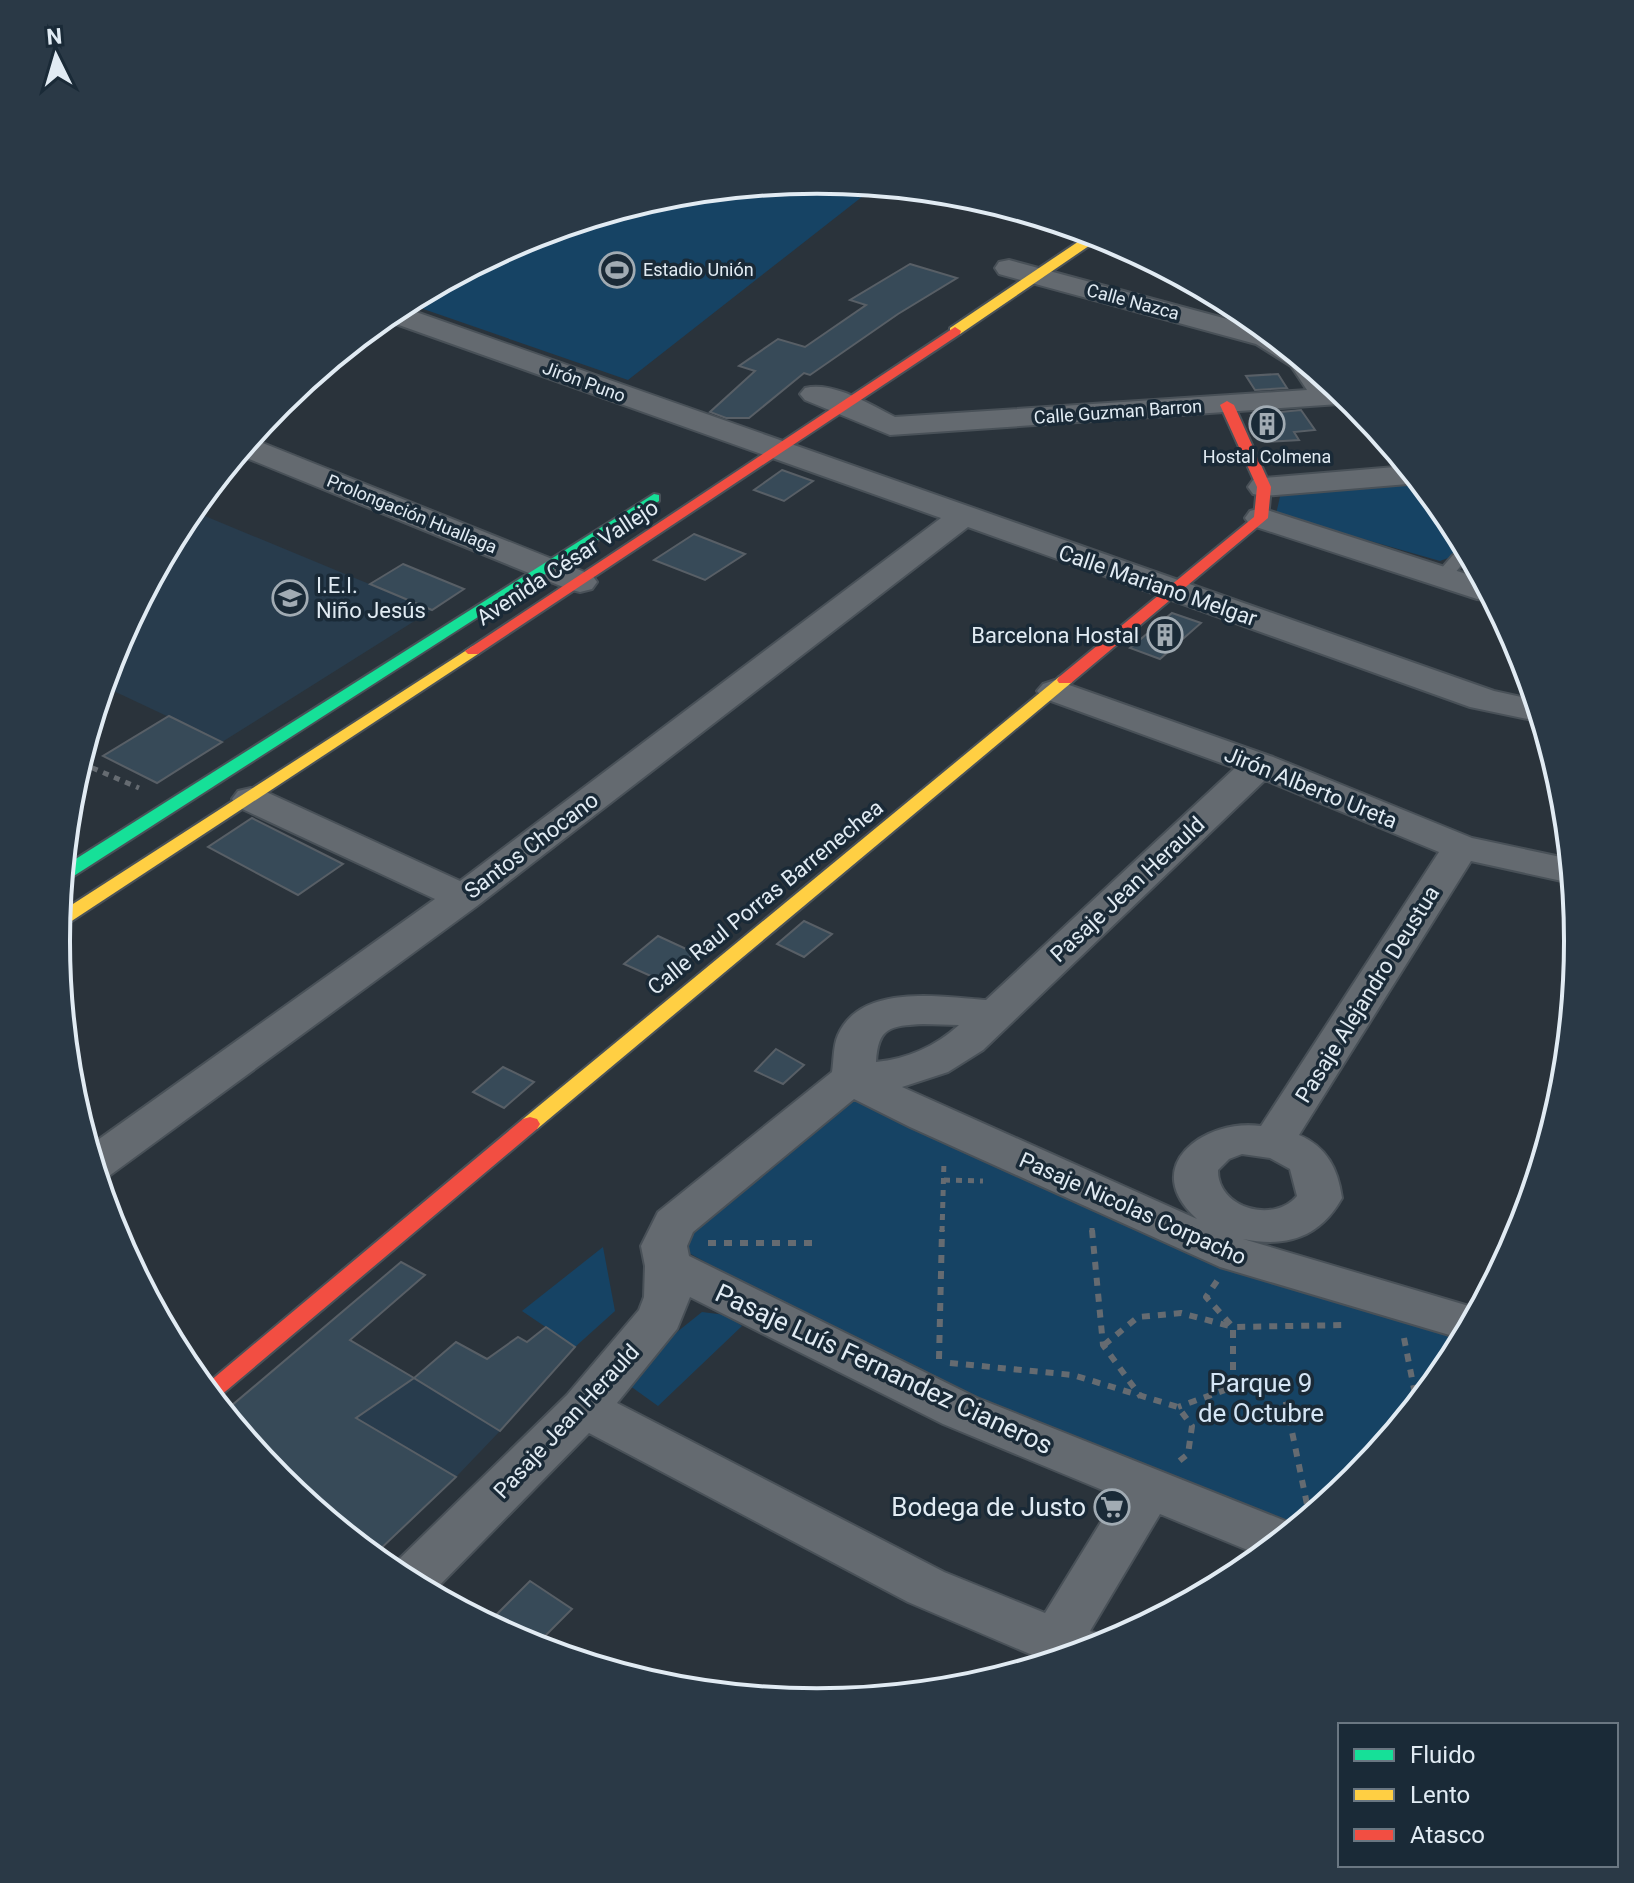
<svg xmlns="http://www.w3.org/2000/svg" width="1634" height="1883" viewBox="0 0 1634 1883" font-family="Roboto,sans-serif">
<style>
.built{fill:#283c4d}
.green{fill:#164364}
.building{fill:#374a58;stroke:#585f66;stroke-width:2}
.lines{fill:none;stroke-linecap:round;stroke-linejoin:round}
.lane-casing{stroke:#495158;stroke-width:4}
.street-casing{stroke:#495158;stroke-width:4}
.fast-casing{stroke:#495158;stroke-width:4}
.slow-casing{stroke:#495158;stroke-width:4}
.jam-casing{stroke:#495158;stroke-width:4}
.path-far1{stroke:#656b71;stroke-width:5;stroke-dasharray:6 6;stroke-linecap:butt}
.path{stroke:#656b71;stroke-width:6;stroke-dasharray:8 8;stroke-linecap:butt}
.lane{fill:#646a70;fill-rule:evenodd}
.street{fill:#646a70;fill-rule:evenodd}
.fast{fill:#16e098;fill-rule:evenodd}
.slow{fill:#ffcf43;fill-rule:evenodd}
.jam{fill:#f24e42;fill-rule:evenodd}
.labels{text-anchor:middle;stroke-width:7;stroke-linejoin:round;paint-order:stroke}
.far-poi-label{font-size:18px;fill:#e1ebf3;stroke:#1a2a37;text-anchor:start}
.far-street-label{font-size:18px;fill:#e1ebf3;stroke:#1a2a37}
.street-label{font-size:22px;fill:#e1ebf3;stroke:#1a2a37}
.poi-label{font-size:22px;fill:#e1ebf3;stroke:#1a2a37;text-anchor:start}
.near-street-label{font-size:26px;fill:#e1ebf3;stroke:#1a2a37}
.near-park-label{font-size:26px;fill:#d4e5f5;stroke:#1a2a37}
.near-poi-label{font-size:26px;fill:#e1ebf3;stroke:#1a2a37;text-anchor:end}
.rim{fill:none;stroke:#e1ebf3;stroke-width:4}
</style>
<rect width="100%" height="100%" fill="#2a333b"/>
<g class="built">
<polygon points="200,514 432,610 222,742 103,686 114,650 172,542"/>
<polygon points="414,1378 500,1431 456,1477 356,1418"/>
</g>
<g class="green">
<polygon points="817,181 872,189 628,380 406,303 526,238 669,195"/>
<polygon points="1417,479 1450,519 1465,547 1456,555 1440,561 1276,514 1282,488"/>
<polygon points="849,1094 1203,1259 1465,1336 1449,1365 1355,1480 1291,1533 1196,1499 914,1377 678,1247 688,1226"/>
<polygon points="603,1247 615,1311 575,1347 522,1311"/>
<polygon points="702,1312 726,1315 742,1326 658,1406 626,1383 627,1372"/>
</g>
<g class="building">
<polygon points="910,264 957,278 898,314 810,375 804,373 749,418 726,418 710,412 755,371 739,366 778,339 805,347 866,305 850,300"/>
<polygon points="1278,374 1287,388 1255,390 1246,376"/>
<polygon points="1301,410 1315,430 1294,432 1299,440 1265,442 1251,415"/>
<polygon points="782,470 813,481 784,501 754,490"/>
<polygon points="694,534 745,554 705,580 654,560"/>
<polygon points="403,564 464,589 432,610 370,584"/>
<polygon points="1172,613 1201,623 1160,659 1130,648"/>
<polygon points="169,716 222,742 157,783 103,756"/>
<polygon points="252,818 343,864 298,895 208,847"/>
<polygon points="804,921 832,934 804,957 777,944"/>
<polygon points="658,936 695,953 662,981 624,964"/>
<polygon points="776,1049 804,1065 783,1084 755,1071"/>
<polygon points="503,1067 534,1082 504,1108 473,1092"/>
<polygon points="401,1262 425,1275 350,1340 414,1378 356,1418 456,1477 374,1555 279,1479 224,1412"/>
<polygon points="546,1327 575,1347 500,1431 414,1378 456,1342 487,1359 518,1337 527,1342"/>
<polygon points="530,1581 572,1609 534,1647 487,1624"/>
</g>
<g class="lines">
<defs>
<polygon id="lane" points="1466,550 1471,559 1465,561 1448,581 1436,581 1434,577 1453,555"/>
<g id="street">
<path d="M1009 260 1264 329 1354 403 890 435 805 400 800 394 805 388C833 381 869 404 895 417L1307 390 1291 366 1256 344 999 274 995 268 999 262Z"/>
<polygon points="399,306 1494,691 1535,700 1542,722 1470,707 968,527 477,906 109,1176 98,1179 88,1147 435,899 238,807 232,799 238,791 251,788 264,791 460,881 941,518 382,319"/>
<polygon points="250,438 592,575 597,582 592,589 580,592 568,589 237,454"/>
<polygon points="1407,466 1420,483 1264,496 1253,494 1248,487 1253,480 1264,478"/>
<polygon points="1261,508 1482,579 1494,601 1477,599 1250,525 1245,518 1250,511"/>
<path d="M1055 680 1273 757 1472 838 1570 859 1571 883 1471 861 1299 1135C1327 1147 1338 1169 1342 1198 1320 1237 1287 1248 1243 1239L1479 1309 1463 1339 1220 1267 910 1127 854 1099 693 1232 687 1246 689 1256 977 1398 1298 1526 1262 1556 1160 1514 1090 1631 1103 1636 1107 1645 1051 1662 1037 1657 908 1602 589 1433 431 1594 394 1574 389 1570 391 1567 567 1395 639 1310 644 1297 645 1266 641 1246 658 1212 832 1072C834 1060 833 1046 838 1035 861 983 941 997 986 1000L1235 768 1043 698 1037 691 1043 684ZM1265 780 1439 852 1261 1126C1204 1118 1138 1167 1197 1219L902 1087 948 1072 983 1050ZM923 1024 959 1025C936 1046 907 1059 876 1062 878 1027 890 1026 923 1024ZM1242 1154 1270 1158 1290 1169 1297 1196C1274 1224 1217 1208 1218 1170L1229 1159ZM690 1297 943 1424 1117 1496 1045 1613 944 1572 617 1403 677 1329Z"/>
</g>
<polygon id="fast" points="654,494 659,495 659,501 69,879 62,880 63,867"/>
<g id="slow">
<polygon points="1091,233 1102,237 960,334 950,334 950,328"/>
<polygon points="473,646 478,648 481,651 478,654 64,926 57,927 59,913"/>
<polygon points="1065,675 1073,680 1071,683 537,1129 523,1129 520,1124 523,1119 1059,677"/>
</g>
<g id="jam">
<polygon points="955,327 961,331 960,334 478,654 468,654 465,651"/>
<polygon points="1227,401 1234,405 1271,487 1268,518 1071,683 1059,683 1057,680 1059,677 1254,517 1257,487 1220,405"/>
<polygon points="530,1117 537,1119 540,1124 537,1129 214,1401 203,1387 523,1119"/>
</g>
</defs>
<use href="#lane" class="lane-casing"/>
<use href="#street" class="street-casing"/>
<use href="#fast" class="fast-casing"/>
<use href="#slow" class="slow-casing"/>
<use href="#jam" class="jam-casing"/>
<g class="path-far1">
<polyline points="83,753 92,757"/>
<polyline points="81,763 139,788"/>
<polyline points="944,1180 983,1181"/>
<polyline points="1092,1228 1092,1232"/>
<polyline points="942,1232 944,1161"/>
</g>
<g class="path">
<polyline points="1092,1230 1103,1345 1141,1397"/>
<polyline points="708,1243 819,1243"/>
<polyline points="1217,1281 1206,1297 1233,1327 1347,1325"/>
<polyline points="1404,1338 1417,1404"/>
<polyline points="1104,1345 1138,1317 1181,1313 1233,1327 1233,1387 1178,1407"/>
<polyline points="939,1359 942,1230"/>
<polyline points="950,1363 1073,1375 1178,1407 1192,1426 1188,1454 1178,1462"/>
<polyline points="1233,1387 1283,1388 1309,1514"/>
</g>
<use href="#lane" class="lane"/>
<use href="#street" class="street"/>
<use href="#fast" class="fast"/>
<use href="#slow" class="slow"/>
<use href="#jam" class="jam"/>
</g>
<defs>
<symbol id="stadium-ring" viewBox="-11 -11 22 22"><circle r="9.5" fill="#1a2a37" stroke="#a1abb3" stroke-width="1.5"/><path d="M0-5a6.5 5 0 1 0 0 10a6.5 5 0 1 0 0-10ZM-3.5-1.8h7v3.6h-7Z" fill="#a1abb3"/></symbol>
<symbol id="building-ring" viewBox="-11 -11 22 22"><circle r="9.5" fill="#1a2a37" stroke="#a1abb3" stroke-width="1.5"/><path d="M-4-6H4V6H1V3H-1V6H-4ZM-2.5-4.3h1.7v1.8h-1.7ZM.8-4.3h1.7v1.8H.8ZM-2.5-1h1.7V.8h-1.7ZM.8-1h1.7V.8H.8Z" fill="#a1abb3"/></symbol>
<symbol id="school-ring" viewBox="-11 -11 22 22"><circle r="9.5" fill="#1a2a37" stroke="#a1abb3" stroke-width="1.5"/><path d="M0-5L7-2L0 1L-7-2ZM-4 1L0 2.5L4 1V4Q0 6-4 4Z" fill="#a1abb3"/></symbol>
<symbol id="supermarket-ring" viewBox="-11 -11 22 22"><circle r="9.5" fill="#1a2a37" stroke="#a1abb3" stroke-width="1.5"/><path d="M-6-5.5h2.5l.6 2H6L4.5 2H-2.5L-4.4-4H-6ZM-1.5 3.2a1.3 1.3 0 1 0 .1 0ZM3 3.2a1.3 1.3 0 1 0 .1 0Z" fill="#a1abb3"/></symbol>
</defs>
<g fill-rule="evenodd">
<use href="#stadium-ring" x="597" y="250" width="40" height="40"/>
<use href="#building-ring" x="1247" y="404" width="40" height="40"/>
<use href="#school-ring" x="270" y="578" width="40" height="40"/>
<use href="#building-ring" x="1145" y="615" width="40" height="40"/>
<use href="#supermarket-ring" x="1092" y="1487" width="40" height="40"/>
</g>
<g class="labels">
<g class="far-poi-label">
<text x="643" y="276">Estadio Unión</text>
<text x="1267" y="463" text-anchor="middle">Hostal Colmena</text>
</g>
<g class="far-street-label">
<text transform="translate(1133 302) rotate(15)" y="6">Calle Nazca</text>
<text transform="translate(584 382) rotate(20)" y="6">Jirón Puno</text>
<text transform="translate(1118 412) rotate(-4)" y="6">Calle Guzman Barron</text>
<text transform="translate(412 514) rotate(22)" y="6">Prolongación Huallaga</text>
</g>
<g class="street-label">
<text transform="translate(567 562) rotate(-33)" y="8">Avenida César Vallejo</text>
<text transform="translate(1158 585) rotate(19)" y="8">Calle Mariano Melgar</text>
<text transform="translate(1311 787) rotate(22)" y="8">Jirón Alberto Ureta</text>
<text transform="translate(531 845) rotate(-37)" y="8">Santos Chocano</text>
<text transform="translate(1127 889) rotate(-43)" y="8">Pasaje Jean Herauld</text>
<text transform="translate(765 897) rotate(-39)" y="8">Calle Raul Porras Barrenechea</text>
<text transform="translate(1367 994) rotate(-58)" y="8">Pasaje Alejandro Deustua</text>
<text transform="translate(1133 1208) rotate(24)" y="8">Pasaje Nicolas Corpacho</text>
<text transform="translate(566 1421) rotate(-47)" y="8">Pasaje Jean Herauld</text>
</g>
<g class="poi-label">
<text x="316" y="593">I.E.I.<tspan x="316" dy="25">Niño Jesús</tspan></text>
<text x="1139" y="643" text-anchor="end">Barcelona Hostal</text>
</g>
<g class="near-street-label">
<text transform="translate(884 1369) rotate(25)" y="9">Pasaje Luís Fernandez Cianeros</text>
</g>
<g class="near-park-label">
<text x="1261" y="1392">Parque 9<tspan x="1261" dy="30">de Octubre</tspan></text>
</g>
<g class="near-poi-label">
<text x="1086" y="1516">Bodega de Justo</text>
</g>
</g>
<path d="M0 0H1634V1883H0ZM70 941a747 747 0 1 1 1494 0a747 747 0 1 1-1494 0Z" fill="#2a3946" fill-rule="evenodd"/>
<path class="rim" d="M70 941a747 747 0 1 1 1494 0a747 747 0 1 1-1494 0Z"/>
<rect x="1338" y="1723" width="280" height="144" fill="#1a2a37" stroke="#6a7782" stroke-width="2"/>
<rect x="1354" y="1749" width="40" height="12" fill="#16e098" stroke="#6a7782" stroke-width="2"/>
<text x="1410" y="1763" font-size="24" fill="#e1ebf3">Fluido</text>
<rect x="1354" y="1789" width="40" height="12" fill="#ffcf43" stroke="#6a7782" stroke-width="2"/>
<text x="1410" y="1803" font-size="24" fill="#e1ebf3">Lento</text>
<rect x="1354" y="1829" width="40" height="12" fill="#f24e42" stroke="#6a7782" stroke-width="2"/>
<text x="1410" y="1843" font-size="24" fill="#e1ebf3">Atasco</text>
<g transform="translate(56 56) rotate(355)" stroke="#1a2a37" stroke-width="6" paint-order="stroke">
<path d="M0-6L14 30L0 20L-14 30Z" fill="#e1ebf3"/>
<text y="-12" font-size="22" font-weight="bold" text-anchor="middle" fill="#e1ebf3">N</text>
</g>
</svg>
